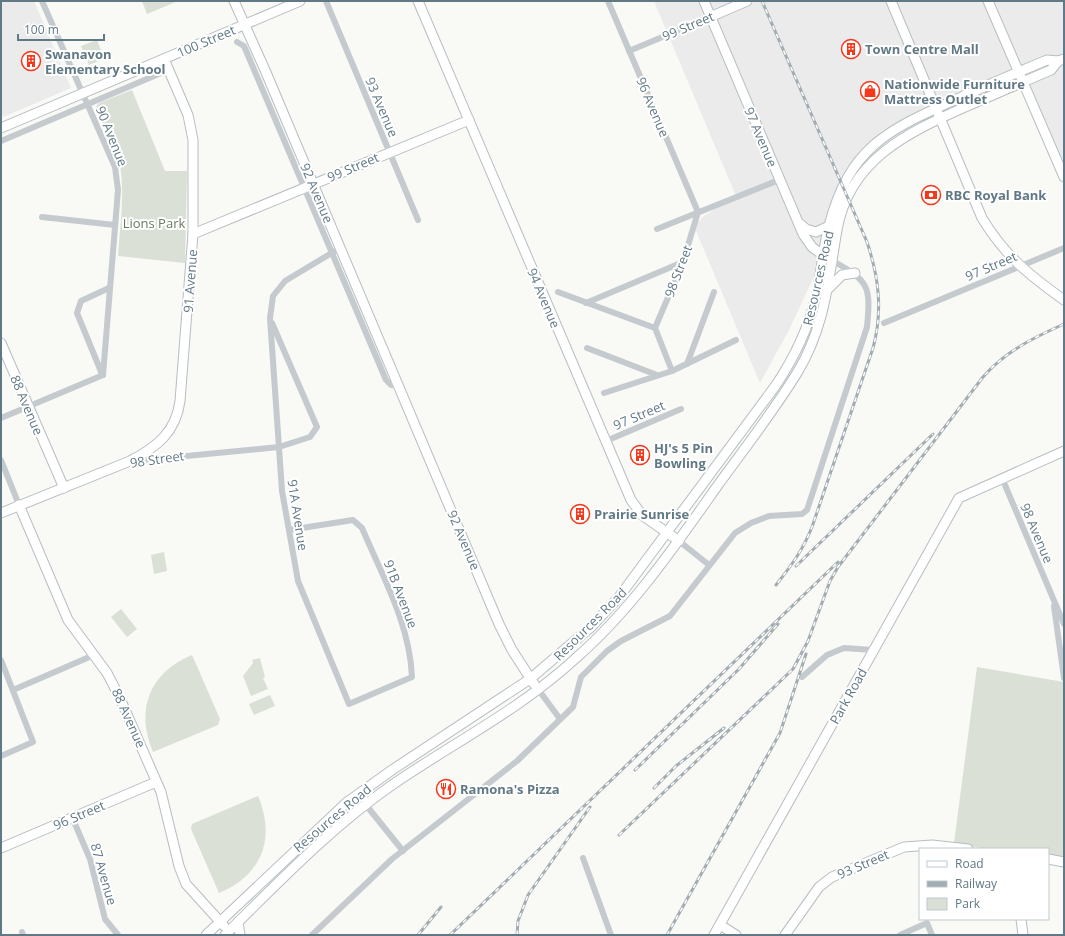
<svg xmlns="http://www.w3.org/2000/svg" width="1065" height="936" viewBox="0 0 1065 936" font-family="'Open Sans',sans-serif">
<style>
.built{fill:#eaebea}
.green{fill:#dae0d5}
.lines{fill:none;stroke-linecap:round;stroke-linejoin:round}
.secondary-casing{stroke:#b6bec2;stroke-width:11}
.street{stroke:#c4cacd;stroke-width:6}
.secondary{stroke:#fff;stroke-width:9}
.rail-casing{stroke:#a2acb1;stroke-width:3}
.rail{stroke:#fff;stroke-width:1.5;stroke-dasharray:4.5;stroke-linecap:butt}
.labels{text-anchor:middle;stroke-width:4;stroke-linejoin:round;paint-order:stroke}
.street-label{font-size:13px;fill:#617985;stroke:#fff}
.poi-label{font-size:13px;font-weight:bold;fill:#617985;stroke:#fff;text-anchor:start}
.park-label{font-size:13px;fill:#687b61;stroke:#fff}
</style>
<rect width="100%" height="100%" fill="#f9f9f6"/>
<g class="built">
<polygon points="1,1 34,1 71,88 3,117 1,112"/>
<polygon points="654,1 1064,1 1064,158 1058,161 1022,82 904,137 858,179 843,186 823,257 789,330 760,383 694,226 704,216 736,196"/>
</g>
<g class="green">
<polygon points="142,1 178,1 147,14"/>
<polygon points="97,40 104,59 89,65 81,46"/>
<path d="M132 90 165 171H187L185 263 118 256C120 226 125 195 120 165L96 107 99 103Z"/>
<polygon points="164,552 167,571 154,574 151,555"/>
<polygon points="121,609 137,629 127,637 111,617"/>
<path d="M192 655 220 719 218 725 153 752C135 710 149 673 192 655Z"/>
<polygon points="260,658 265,677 263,678 268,689 251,696 243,676 253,663 252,660"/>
<polygon points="977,667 1064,682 1064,863 1048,860 1048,849 986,849 954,843"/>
<polygon points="270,695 275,706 254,715 249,704"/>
<path d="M258 796C276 839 262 875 219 893L191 829 192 824Z"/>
</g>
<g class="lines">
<defs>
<g id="secondary">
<polyline points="234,1 265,70 499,624 512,650 534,684"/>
<polyline points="418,1 631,500 642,515 679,541"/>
<polyline points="704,1 803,234 812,247 828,259"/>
<path d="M891 1 982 218C1005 256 1029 275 1064 300"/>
<polyline points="988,1 1064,177"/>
<polyline points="710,17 747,1"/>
<polyline points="1,128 300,1"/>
<polyline points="799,223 806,229 816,232 829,226"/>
<polyline points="193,234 469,120"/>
<polyline points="829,288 842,275 855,273"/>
<polyline points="1,343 64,488"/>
<polyline points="19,505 68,620 107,673 119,696 161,792 179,866 186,884 224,926"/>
<path d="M1 513 130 461C157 447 176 432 180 401L193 234V140L188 115 164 59"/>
<polyline points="1,848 156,782"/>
<polyline points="1048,859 1064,862"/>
<polyline points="1021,919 1023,935"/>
<polyline points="238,922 240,935"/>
<polyline points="720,925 736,935"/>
<path d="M206 935 346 803 392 770 530 679 591 627 619 597 776 385C794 358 808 329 816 297 821 274 823 249 829 226 849 148 887 130 955 100 985 86 1016 73 1047 60L1058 61"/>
<path d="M225 935C278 883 330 828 392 785 453 743 521 709 576 658 632 609 675 546 718 485 745 448 773 412 797 373 825 327 828 282 837 230 849 160 907 133 965 107 994 95 1022 82 1051 70L1058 61 1064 59"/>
<polyline points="714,935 959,498 1064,451"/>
<polyline points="785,935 819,887 832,877 904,847 932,845 968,849"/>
</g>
</defs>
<use href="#secondary" class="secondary-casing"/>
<g class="street">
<polyline points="42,1 115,167 118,190 103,375"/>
<polyline points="326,1 418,220"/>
<polyline points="608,1 698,212"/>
<polyline points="237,42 244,46 386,380 391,385 399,386"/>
<polyline points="629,51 710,17"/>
<polyline points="1,141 168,70"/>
<polyline points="42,217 115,225"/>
<polyline points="657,229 779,180"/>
<polyline points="558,292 655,328 672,371"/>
<polyline points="586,303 683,262"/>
<polyline points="884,323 1064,248"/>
<polyline points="655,328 683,262 698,212"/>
<polyline points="587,348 657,375"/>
<polyline points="687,364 714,292"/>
<polyline points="102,374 77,313 81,301 109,288"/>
<polyline points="604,393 672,371 736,340"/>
<polyline points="1,418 103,375"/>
<polyline points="606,441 681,409"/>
<polyline points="1,460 19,505"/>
<polyline points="135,461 279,447 310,437 317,427 272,323"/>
<polyline points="1002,478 1064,624"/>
<path d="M289 530 353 520 362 528C382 575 410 624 412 677L349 704 298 581 282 491 270 318 273 296 285 281 340 248"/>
<polyline points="679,541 709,565"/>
<polyline points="1054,606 1064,678"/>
<polyline points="1,660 33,742 1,756"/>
<polyline points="802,677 827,655 844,648 873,650"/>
<polyline points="538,689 560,719"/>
<polyline points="13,690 94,655"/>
<polyline points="366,805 403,851"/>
<polyline points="72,817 90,859 105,919 118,935"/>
<polyline points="583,858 611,935"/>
<polyline points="22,932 23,935"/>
<path d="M312 935 392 859 517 761 573 707 581 677 607 651 621 641 670 616 735 533 751 523 769 516 802 514 807 510 867 327C871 286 869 281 833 261"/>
<polyline points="900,935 927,923 932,935"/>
</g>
<use href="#secondary" class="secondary"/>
<defs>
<g id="rail">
<path d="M762 1 867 242C879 278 883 311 873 348L812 527C803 550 791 566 776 585"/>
<polyline points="796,566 933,434"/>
<polyline points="635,770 739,669 778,624"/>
<polyline points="654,788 676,766 724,728"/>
<path d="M619 835 793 669 808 641 830 581 838 567 983 377C1006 351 1033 338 1064 324"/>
<polyline points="418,935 441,907"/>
<polyline points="450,935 838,562"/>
<polyline points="517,935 518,921 528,895 590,807"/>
<polyline points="667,935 780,733 806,654"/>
</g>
</defs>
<use href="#rail" class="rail-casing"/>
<use href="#rail" class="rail"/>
</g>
<defs>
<symbol id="building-ring" viewBox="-11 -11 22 22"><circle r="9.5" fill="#fff" stroke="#f5371b" stroke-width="1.5"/><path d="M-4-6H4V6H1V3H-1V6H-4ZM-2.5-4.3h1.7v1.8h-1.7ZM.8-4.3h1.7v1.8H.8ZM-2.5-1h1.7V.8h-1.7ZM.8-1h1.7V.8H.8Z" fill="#f5371b"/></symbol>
<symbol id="shop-ring" viewBox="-11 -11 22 22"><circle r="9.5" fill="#fff" stroke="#f5371b" stroke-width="1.5"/><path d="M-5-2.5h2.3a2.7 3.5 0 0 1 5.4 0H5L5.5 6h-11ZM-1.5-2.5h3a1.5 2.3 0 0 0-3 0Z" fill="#f5371b"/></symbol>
<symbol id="bank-ring" viewBox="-11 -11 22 22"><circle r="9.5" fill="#fff" stroke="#f5371b" stroke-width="1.5"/><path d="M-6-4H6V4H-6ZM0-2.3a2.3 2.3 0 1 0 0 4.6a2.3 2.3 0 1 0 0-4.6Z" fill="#f5371b"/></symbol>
<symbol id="restaurant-ring" viewBox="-11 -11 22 22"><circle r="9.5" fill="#fff" stroke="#f5371b" stroke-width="1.5"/><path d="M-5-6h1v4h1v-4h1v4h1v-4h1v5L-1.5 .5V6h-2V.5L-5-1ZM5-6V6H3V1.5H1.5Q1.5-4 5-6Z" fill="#f5371b"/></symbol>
</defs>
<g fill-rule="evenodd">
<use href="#building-ring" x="840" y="38" width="22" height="22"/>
<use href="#building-ring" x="20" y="50" width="22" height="22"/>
<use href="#shop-ring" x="859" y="80" width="22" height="22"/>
<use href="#bank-ring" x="920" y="184" width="22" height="22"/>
<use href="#building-ring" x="629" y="444" width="22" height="22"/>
<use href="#building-ring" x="569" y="503" width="22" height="22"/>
<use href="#restaurant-ring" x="435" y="778" width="22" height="22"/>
</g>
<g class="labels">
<g class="street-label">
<text transform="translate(688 26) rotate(-23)" y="5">99 Street</text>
<text transform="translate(206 41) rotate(-23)" y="5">100 Street</text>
<text transform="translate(382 107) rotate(67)" y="5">93 Avenue</text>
<text transform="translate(653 107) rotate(67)" y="5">96 Avenue</text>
<text transform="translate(112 136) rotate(68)" y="5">90 Avenue</text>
<text transform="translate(761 137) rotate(67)" y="5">97 Avenue</text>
<text transform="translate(353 167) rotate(-23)" y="5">99 Street</text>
<text transform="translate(317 193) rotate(67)" y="5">92 Avenue</text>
<text transform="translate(991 266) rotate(-23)" y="5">97 Street</text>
<text transform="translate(678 271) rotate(-69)" y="5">98 Street</text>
<text transform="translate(818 278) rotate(-77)" y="5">Resources Road</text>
<text transform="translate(190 281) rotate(-86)" y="5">91 Avenue</text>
<text transform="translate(544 298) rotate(67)" y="5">94 Avenue</text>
<text transform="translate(27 405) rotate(67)" y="5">88 Avenue</text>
<text transform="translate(639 415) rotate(-23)" y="5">97 Street</text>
<text transform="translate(157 459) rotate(-8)" y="5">98 Street</text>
<text transform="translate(298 515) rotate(81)" y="5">91A Avenue</text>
<text transform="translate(1037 533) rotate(67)" y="5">98 Avenue</text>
<text transform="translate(464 540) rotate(67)" y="5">92 Avenue</text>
<text transform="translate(401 594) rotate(69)" y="5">91B Avenue</text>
<text transform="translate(590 624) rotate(-45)" y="5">Resources Road</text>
<text transform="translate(848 696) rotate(-61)" y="5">Park Road</text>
<text transform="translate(129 718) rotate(66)" y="5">88 Avenue</text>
<text transform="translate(79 815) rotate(-23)" y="5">96 Street</text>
<text transform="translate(332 818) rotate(-40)" y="5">Resources Road</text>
<text transform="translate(863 864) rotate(-23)" y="5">93 Street</text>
<text transform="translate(104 874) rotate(74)" y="5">87 Avenue</text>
</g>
<g class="poi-label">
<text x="865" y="54">Town Centre Mall</text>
<text x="45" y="59">Swanavon<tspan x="45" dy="15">Elementary School</tspan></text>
<text x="884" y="89">Nationwide Furniture<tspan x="884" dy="15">Mattress Outlet</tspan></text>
<text x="945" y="200">RBC Royal Bank</text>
<text x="654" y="453">HJ's 5 Pin<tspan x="654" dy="15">Bowling</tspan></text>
<text x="594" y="519">Prairie Sunrise</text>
<text x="460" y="794">Ramona's Pizza</text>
</g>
<g class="park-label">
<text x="154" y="228">Lions Park</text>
</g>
</g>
<rect width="1065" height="936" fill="none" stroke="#617985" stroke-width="4"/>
<rect x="919" y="848" width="130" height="72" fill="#ffffff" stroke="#c0c9ce"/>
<rect x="927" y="861" width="20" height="6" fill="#ffffff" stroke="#c0c9ce"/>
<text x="955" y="868" font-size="12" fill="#617985">Road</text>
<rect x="927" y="881" width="20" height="6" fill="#a2acb1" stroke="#c0c9ce"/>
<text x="955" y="888" font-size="12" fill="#617985">Railway</text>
<rect x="927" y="898" width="20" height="12" fill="#dae0d5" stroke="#c0c9ce"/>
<text x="955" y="908" font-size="12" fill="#617985">Park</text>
<path d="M18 34v6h86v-6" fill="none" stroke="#617985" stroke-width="2"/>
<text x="24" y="34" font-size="12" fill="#617985" stroke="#ffffff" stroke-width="3" paint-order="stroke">100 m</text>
</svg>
